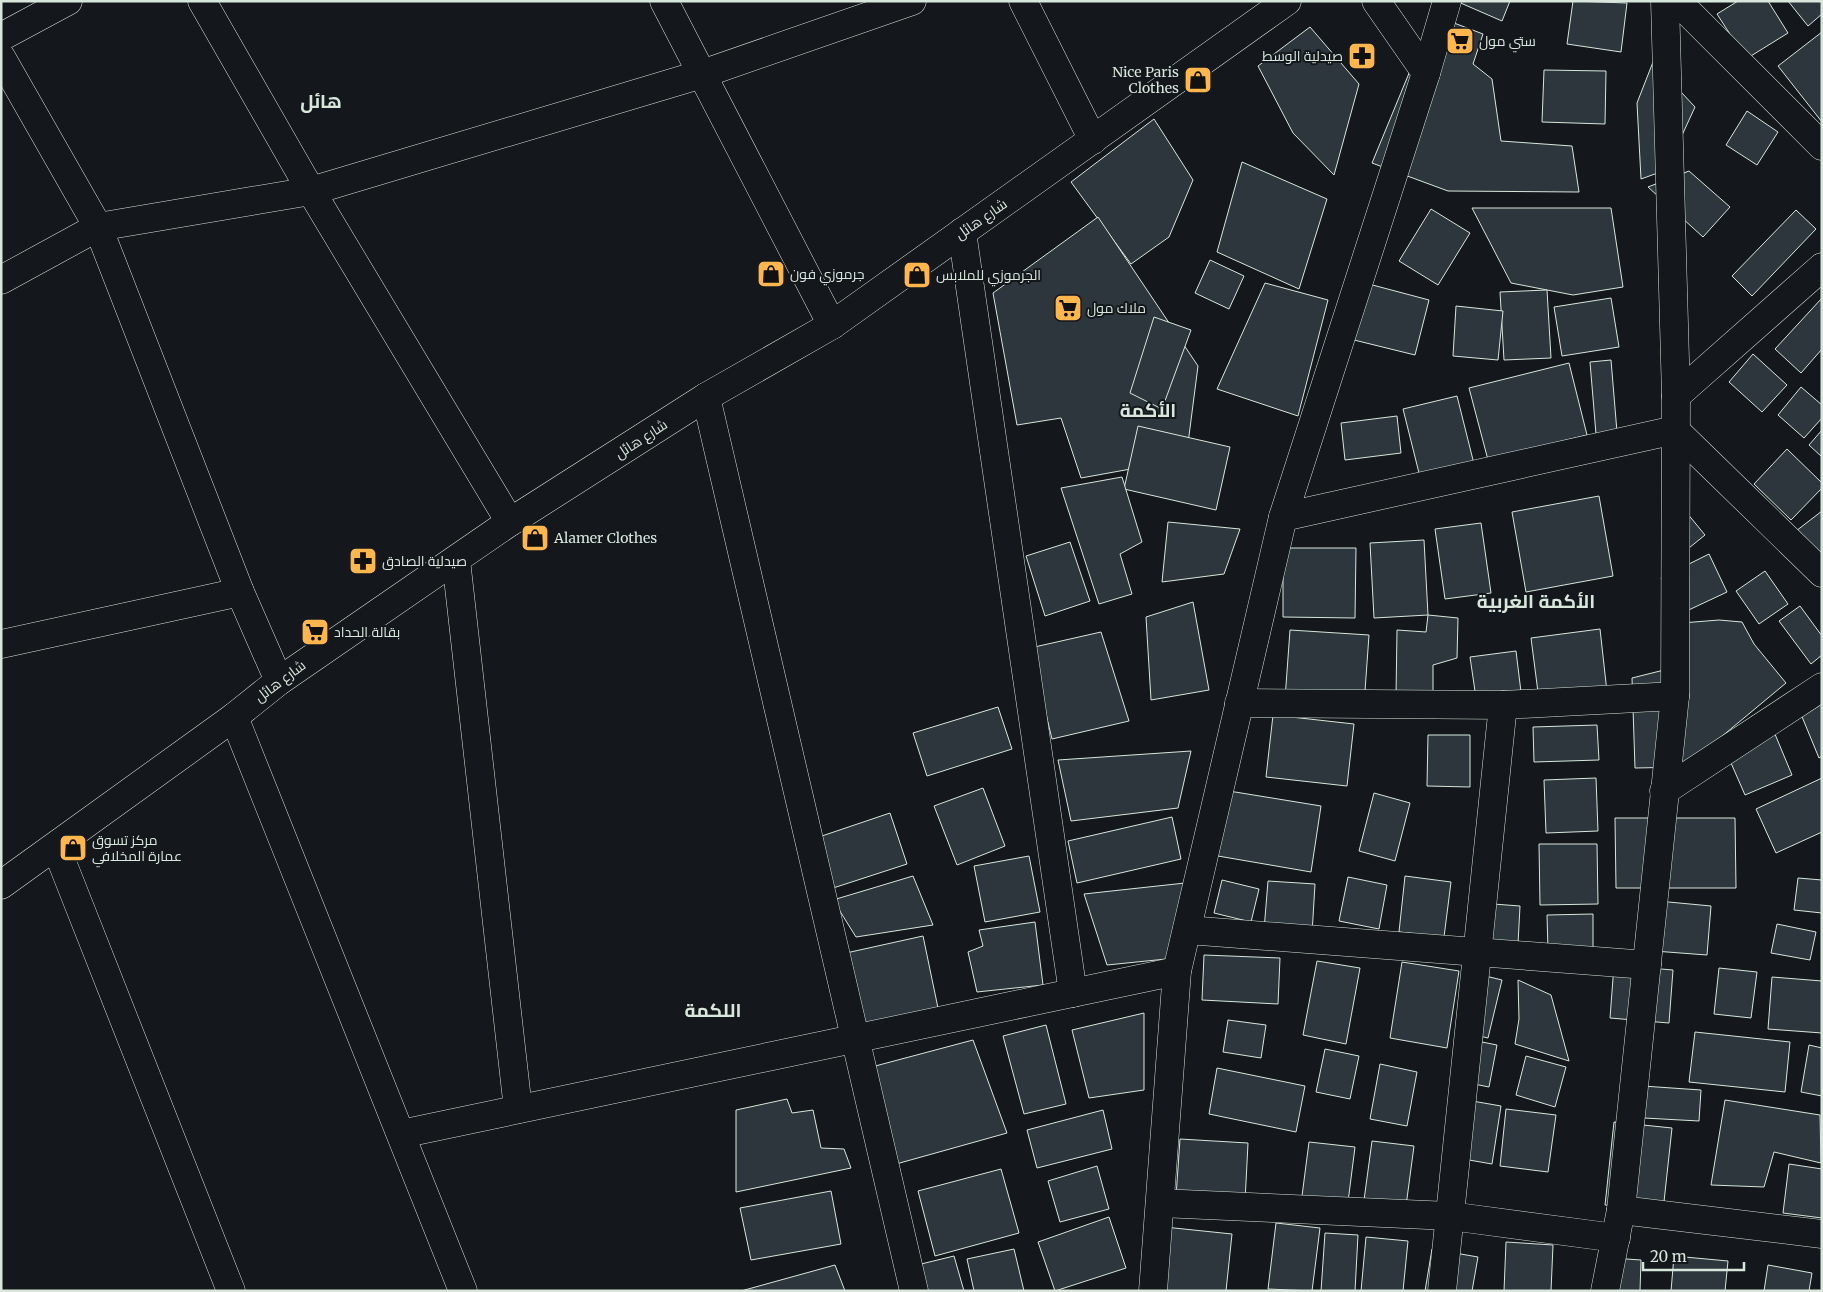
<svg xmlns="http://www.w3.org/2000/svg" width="1823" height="1292" viewBox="0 0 1823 1292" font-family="Merriweather,Cairo,serif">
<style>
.building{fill:#2c363c;stroke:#d8e6dc}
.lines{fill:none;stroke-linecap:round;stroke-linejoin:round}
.minor-casing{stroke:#d8e6dc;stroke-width:29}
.tertiary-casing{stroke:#d8e6dc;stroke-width:29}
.minor{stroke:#14181c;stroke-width:28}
.tertiary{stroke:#14181c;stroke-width:28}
.labels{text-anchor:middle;stroke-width:4;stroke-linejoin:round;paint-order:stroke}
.poi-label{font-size:14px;fill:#d8e6dc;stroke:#14181c;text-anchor:start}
.street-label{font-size:14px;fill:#d8e6dc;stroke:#14181c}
.district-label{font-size:19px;font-weight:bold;fill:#d8e6dc;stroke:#14181c}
</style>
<rect width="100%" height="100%" fill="#14181c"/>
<g class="building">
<polygon points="1456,1 1510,1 1502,21"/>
<polygon points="1573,1 1627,3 1621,52 1567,44"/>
<polygon points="1738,1 1768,1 1788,33 1746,59 1717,14"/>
<polygon points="1788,1 1822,1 1822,14 1808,26"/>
<polygon points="1433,15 1483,34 1473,64 1492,79 1501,141 1572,146 1579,192 1448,191 1372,163"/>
<polygon points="1310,27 1359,84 1334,175 1293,133 1258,66"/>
<polygon points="1822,32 1822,122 1778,66"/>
<polygon points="1653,62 1695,107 1666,170 1641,179 1637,103"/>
<polygon points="1544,70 1606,71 1605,124 1542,122"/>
<polygon points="1747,111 1778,132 1757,165 1726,145"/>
<polygon points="1154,119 1193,180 1169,237 1131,264 1071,182"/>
<polygon points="1242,162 1327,199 1299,289 1217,252"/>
<polygon points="1689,171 1730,207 1703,237 1648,187"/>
<polygon points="1472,208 1611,208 1623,287 1573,295 1511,283"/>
<polygon points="1431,209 1470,233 1438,285 1399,261"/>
<polygon points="1796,210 1816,229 1752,296 1732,276"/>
<polygon points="1098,217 1198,366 1186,459 1081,478 1061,418 1017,425 993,293"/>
<polygon points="1210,260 1244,276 1229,309 1195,293"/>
<polygon points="1265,283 1328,300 1298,416 1217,389"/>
<polygon points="1365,283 1429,300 1415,355 1350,339"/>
<polygon points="1547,290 1551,358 1504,360 1500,292"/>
<polygon points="1611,298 1619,347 1562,356 1554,307"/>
<polygon points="1822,298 1822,349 1801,373 1775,349"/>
<polygon points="1456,306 1503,311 1498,360 1453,356"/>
<polygon points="1154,317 1191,330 1162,409 1130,393"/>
<polygon points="1753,354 1787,385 1762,412 1729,382"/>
<polygon points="1611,360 1617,432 1596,434 1590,362"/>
<polygon points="1569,363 1587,435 1488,460 1469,388"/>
<polygon points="1801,387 1822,405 1822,418 1804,438 1778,415"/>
<polygon points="1457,396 1474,464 1420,477 1403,409"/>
<polygon points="1397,416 1401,453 1345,460 1341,423"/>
<polygon points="1138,426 1230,447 1216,510 1124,489"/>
<polygon points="1822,430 1822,457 1809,445"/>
<polygon points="1787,449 1822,483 1822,488 1791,520 1754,484"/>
<polygon points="1122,477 1142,542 1120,554 1132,594 1099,604 1061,488"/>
<polygon points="1599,496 1613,576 1526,592 1512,512"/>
<polygon points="1682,507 1705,535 1668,565"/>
<polygon points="1822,511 1822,566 1796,531"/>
<polygon points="1168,522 1240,529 1224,574 1162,582"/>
<polygon points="1481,523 1491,593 1445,599 1435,529"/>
<polygon points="1424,540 1428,615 1374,618 1370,543"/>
<polygon points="1070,542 1090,601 1045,616 1026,556"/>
<polygon points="1283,548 1356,548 1355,618 1283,617"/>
<polygon points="1709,554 1727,592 1678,615 1661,578"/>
<polygon points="1765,571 1788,604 1759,624 1736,591"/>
<polygon points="1193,602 1209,690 1151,700 1146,617"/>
<polygon points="1800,606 1822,636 1822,655 1811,664 1779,621"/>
<polygon points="1428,615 1458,618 1457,658 1433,665 1433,696 1396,696 1397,630 1426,632"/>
<polygon points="1719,620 1742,622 1754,644 1786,683 1685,767 1635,768 1632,678 1668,669 1669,624"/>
<polygon points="1600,629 1607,692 1539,700 1531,638"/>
<polygon points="1290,630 1369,635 1364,705 1285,699"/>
<polygon points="1101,632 1129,721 1052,739 1030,648"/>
<polygon points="1516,651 1521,692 1476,698 1470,657"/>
<polygon points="1822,696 1822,756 1819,758 1798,707"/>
<polygon points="998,707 1012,749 927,776 913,733"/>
<polygon points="1273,715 1354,724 1347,786 1266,777"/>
<polygon points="1597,725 1599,760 1534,762 1533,727"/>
<polygon points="1772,727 1792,775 1745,795 1724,747"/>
<polygon points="1428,735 1470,735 1470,787 1427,786"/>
<polygon points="1191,751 1178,808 1071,821 1058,760"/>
<polygon points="1596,778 1598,831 1546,833 1544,780"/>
<polygon points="1822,778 1822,832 1776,853 1756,809"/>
<polygon points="983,788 1005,846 957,865 934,806"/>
<polygon points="1229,791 1321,806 1311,872 1218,856"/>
<polygon points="1374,793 1410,803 1395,861 1359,851"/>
<polygon points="890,813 907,864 827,890 810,840"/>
<polygon points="1172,817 1181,859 1077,883 1068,841"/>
<polygon points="1615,818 1735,818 1736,888 1616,888"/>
<polygon points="1539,844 1597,844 1598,904 1540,905"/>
<polygon points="1029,856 1040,912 985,922 974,866"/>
<polygon points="913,876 933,925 856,937 833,900"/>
<polygon points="1405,876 1451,882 1444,937 1399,932"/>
<polygon points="1348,877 1387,885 1379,929 1339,921"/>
<polygon points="1798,878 1822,880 1822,913 1794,910"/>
<polygon points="1222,880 1259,889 1251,922 1214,913"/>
<polygon points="1268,881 1315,884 1312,934 1264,930"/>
<polygon points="1185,883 1176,958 1107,965 1084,894"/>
<polygon points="1658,901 1711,906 1707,955 1654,951"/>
<polygon points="1480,903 1520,906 1518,944 1478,941"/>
<polygon points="1593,914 1593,948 1548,950 1547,915"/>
<polygon points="1035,922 1043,985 977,992 968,952 983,946 979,930"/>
<polygon points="1777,924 1816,932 1810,960 1771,953"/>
<polygon points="923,936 938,1008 862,1025 846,953"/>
<polygon points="1204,955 1280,958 1278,1004 1202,1000"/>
<polygon points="1317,961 1360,968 1346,1044 1303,1035"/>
<polygon points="1402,962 1459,971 1447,1048 1390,1038"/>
<polygon points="1614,965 1673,970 1669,1023 1610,1018"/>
<polygon points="1719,968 1757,972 1751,1018 1714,1014"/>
<polygon points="1473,973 1502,980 1488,1038 1458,1031"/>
<polygon points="1772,977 1822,981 1822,1033 1768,1029"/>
<polygon points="1518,980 1551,995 1569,1061 1515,1044 1519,1019"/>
<polygon points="1144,1013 1144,1090 1089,1098 1072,1030"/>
<polygon points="1228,1020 1266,1025 1261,1058 1223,1052"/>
<polygon points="1046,1025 1066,1104 1024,1114 1003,1036"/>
<polygon points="1695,1032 1790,1042 1785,1092 1689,1082"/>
<polygon points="1462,1038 1497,1045 1489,1087 1454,1080"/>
<polygon points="973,1040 1007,1133 889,1166 864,1069"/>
<polygon points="1809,1045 1822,1048 1822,1096 1801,1092"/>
<polygon points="1325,1049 1359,1056 1350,1099 1316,1092"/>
<polygon points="1526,1056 1566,1067 1555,1107 1516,1095"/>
<polygon points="1380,1064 1417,1072 1407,1126 1370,1119"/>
<polygon points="1217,1068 1305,1086 1296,1132 1209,1114"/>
<polygon points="1628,1085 1701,1090 1699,1121 1626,1117"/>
<polygon points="1455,1098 1501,1106 1492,1164 1446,1156"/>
<polygon points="787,1099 792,1113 813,1110 821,1148 844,1149 851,1168 736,1192 736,1110"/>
<polygon points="1725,1100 1820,1115 1821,1163 1774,1152 1764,1187 1711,1185"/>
<polygon points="1506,1109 1556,1115 1548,1172 1500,1166"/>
<polygon points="1103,1110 1112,1149 1037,1168 1027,1130"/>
<polygon points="1614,1122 1672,1128 1663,1211 1605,1205"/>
<polygon points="1180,1139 1248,1143 1245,1202 1176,1197"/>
<polygon points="1372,1141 1414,1146 1404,1221 1362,1215"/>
<polygon points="1309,1142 1355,1147 1348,1202 1302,1196"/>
<polygon points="1789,1164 1822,1169 1822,1218 1783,1213"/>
<polygon points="1097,1166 1109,1209 1060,1222 1048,1181"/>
<polygon points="1001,1169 1019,1233 935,1256 918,1191"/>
<polygon points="831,1191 841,1244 751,1260 740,1208"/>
<polygon points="1109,1217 1126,1268 1055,1291 1038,1242"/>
<polygon points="1276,1223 1320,1228 1312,1291 1268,1289"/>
<polygon points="1155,1226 1232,1234 1226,1291 1149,1291"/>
<polygon points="1325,1233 1358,1235 1355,1291 1321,1291"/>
<polygon points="1366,1237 1408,1241 1403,1291 1361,1291"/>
<polygon points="1506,1242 1553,1245 1551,1291 1504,1291"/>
<polygon points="1014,1249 1024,1291 974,1291 967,1259"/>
<polygon points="1432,1249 1478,1257 1472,1291 1425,1291"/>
<polygon points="954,1256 964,1291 924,1291 917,1265"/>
<polygon points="1674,1256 1728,1261 1725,1291 1671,1291"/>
<polygon points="1598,1257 1641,1260 1640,1291 1596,1291"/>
<polygon points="835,1265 845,1291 741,1291"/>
<polygon points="1768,1265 1812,1273 1809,1291 1764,1291"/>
</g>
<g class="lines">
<defs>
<g id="minor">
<polyline points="202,1 311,191 510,522"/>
<polyline points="664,1 832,325"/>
<polyline points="1023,1 1093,140"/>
<polyline points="1677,1 1822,146"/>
<polyline points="1,37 68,1"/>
<polyline points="1,57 98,227 240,592 279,681"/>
<polyline points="1426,73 1447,1"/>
<polyline points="962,232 1073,993"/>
<polyline points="1,280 98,227 311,191 702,74 912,1"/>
<polyline points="1676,396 1822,267"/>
<polyline points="706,397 914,1291"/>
<polyline points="1283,517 1675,430 1822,573"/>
<polyline points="456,560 518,1109"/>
<polyline points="1,644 240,592"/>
<polyline points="1239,703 1503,705 1675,696"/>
<polyline points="234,717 463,1291"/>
<polyline points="1664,791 1822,687"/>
<polyline points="56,847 231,1291"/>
<polyline points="1187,930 1647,965"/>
<polyline points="401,1134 1177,971"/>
<polyline points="1160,1203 1450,1216 1616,1238"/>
<polyline points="1621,1210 1822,1234"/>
<polyline points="1153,1291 1177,971 1283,517 1426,73 1376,1"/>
<polyline points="1442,1291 1503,705"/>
<polyline points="1605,1291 1621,1210 1675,696 1676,396 1665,1"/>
</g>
<polyline id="tertiary" points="1,885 234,717 279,681 510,522 706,397 832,325 1287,1"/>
</defs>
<use href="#minor" class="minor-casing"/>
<use href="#tertiary" class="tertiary-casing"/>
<use href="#minor" class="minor"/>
<use href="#tertiary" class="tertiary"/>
</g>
<defs>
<symbol id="supermarket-square" viewBox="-11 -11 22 22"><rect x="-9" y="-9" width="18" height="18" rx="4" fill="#ffb74d" stroke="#14181c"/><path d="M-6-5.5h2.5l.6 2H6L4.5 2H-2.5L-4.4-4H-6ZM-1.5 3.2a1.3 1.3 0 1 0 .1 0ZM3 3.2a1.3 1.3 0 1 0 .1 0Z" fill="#111"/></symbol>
<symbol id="pharmacy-square" viewBox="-11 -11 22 22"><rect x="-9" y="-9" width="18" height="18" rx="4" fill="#ffb74d" stroke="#14181c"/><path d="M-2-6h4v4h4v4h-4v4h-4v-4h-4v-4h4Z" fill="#111"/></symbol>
<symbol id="shop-square" viewBox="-11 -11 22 22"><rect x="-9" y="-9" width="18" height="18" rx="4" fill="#ffb74d" stroke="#14181c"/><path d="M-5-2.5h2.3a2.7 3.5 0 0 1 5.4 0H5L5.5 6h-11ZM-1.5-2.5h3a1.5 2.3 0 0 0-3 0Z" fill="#111"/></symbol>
</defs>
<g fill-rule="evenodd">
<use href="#supermarket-square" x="1444" y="25" width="32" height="32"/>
<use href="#pharmacy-square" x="1346" y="40" width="32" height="32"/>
<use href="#shop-square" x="1182" y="64" width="32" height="32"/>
<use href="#shop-square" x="755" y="258" width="32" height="32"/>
<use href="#shop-square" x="901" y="259" width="32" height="32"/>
<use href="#supermarket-square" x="1052" y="292" width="32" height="32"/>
<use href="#shop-square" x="519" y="522" width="32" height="32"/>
<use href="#pharmacy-square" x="347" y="545" width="32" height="32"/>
<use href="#supermarket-square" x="299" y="616" width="32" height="32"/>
<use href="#shop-square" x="57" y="832" width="32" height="32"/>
</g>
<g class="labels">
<g class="poi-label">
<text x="1479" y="46">ستي مول</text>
<text x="1343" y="61" text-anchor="end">صيدلية الوسط</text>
<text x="1179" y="77" text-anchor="end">Nice Paris<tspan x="1179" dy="16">Clothes</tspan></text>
<text x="790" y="279">جرموزي فون</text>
<text x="936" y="280">الجرموزي للملابس</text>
<text x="1087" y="313">ملاك مول</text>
<text x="554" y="543">Alamer Clothes</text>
<text x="382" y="566">صيدلية الصادق</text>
<text x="334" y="637">بقالة الحداد</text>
<text x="92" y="845">مركز تسوق<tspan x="92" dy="16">عمارة المخلافي</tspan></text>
</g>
<g class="street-label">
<text transform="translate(981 219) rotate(-35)" y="5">شارع هائل</text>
<text transform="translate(641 439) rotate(-33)" y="5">شارع هائل</text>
<text transform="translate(280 681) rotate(-37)" y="5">شارع هائل</text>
</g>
<g class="district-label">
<text x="321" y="108">هائل</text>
<text x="1148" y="417">الأكمة</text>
<text x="1536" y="608">الأكمة الغربية</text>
<text x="713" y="1017">اللكمة</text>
</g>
</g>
<rect width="1823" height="1292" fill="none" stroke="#d8e6dc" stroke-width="5"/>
<path d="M1643 1262v8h101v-8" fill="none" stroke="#d8e6dc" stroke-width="2.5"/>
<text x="1650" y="1262" font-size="15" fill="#d8e6dc" stroke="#14181c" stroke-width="4" paint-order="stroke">20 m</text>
</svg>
